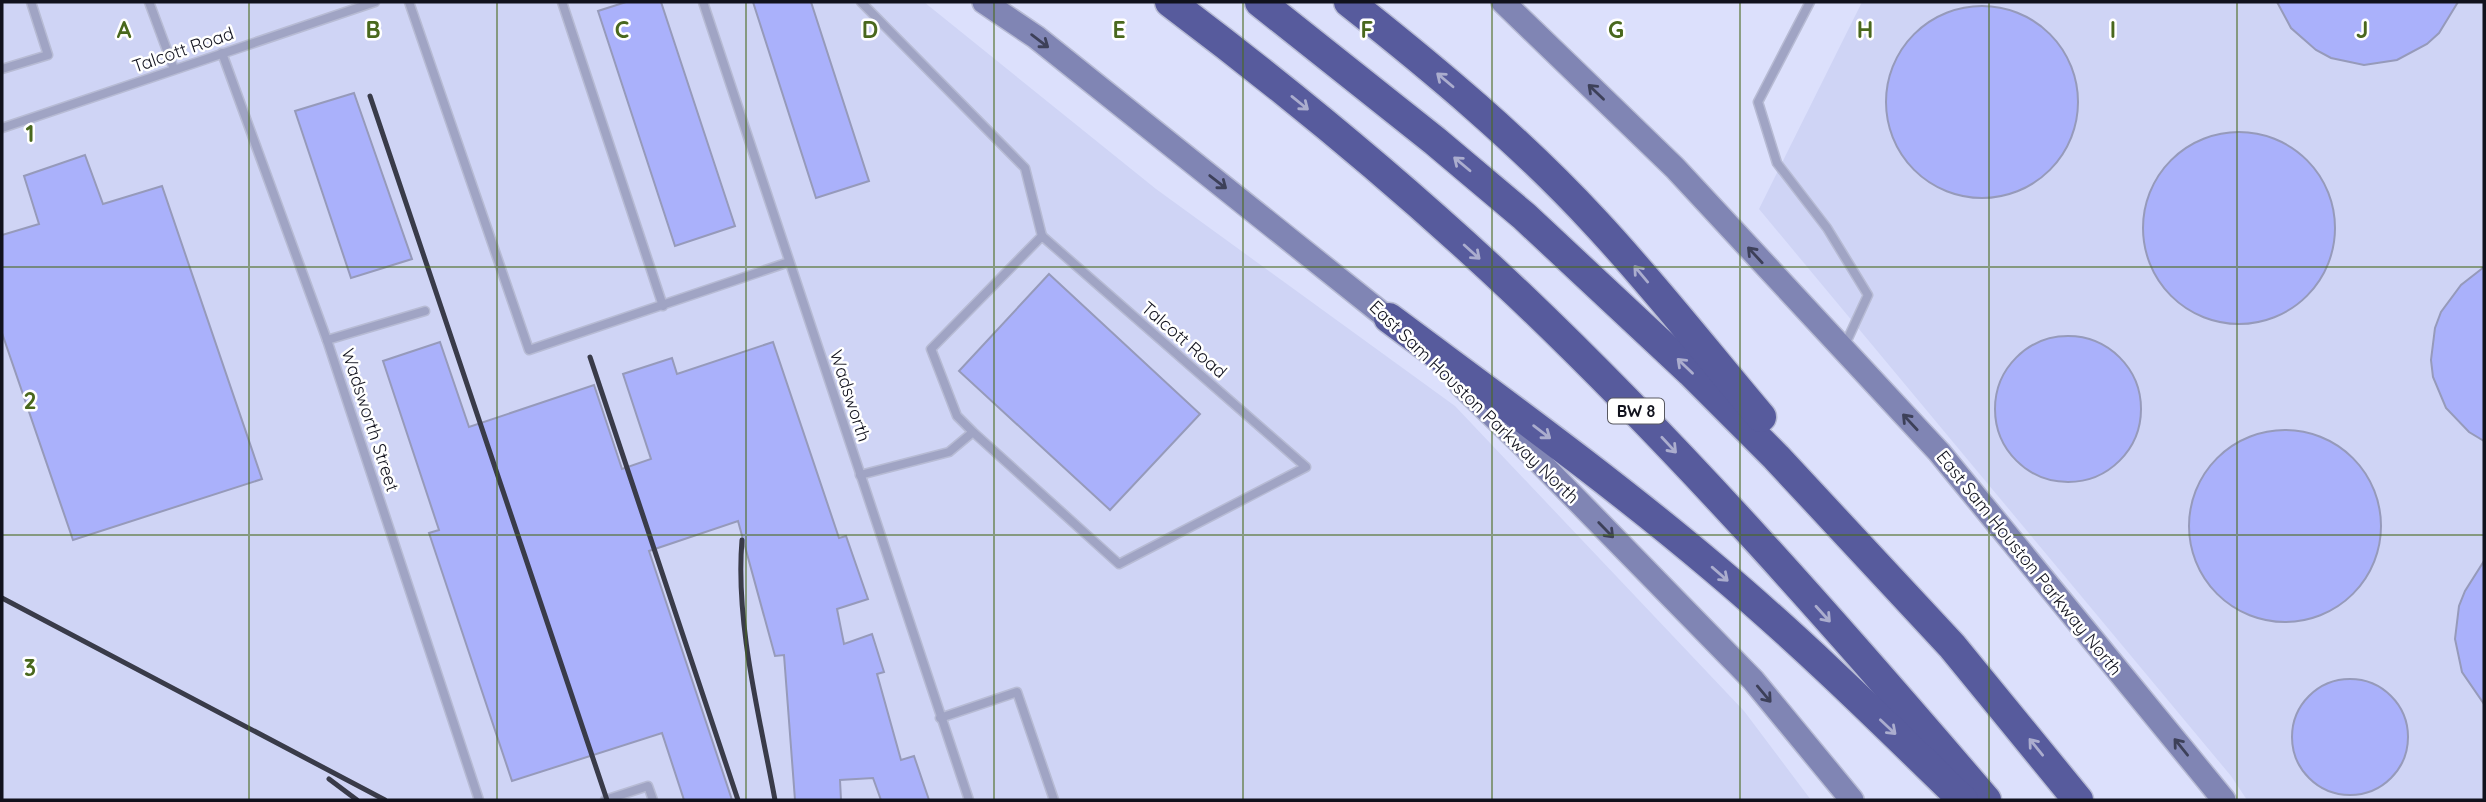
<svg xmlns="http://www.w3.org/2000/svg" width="2486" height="802" viewBox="0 0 2486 802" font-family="Quicksand,sans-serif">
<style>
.built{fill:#cfd4f5}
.building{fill:#aab1fb;stroke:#969aba;stroke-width:2}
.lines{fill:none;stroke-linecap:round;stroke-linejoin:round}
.lane-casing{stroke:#b7bbd4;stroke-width:11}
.secondary-casing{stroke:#b7bbd4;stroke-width:26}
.highway-casing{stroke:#b7bbd4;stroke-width:33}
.lane{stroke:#a0a4c4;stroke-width:8}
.secondary{stroke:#8085b4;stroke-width:23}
.highway{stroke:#575b9d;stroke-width:30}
.rail{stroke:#393b49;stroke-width:5}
.oneway{stroke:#3d4059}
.oneway2{stroke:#abadce}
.grid{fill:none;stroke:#49681d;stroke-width:2;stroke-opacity:0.55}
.labels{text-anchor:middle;stroke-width:5;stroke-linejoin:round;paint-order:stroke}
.shield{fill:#fff;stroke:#585961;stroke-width:2}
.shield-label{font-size:16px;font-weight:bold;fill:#11121d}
.street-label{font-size:18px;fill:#11121d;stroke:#fff}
.grid-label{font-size:23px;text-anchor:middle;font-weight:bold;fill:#49681d;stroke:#fff;stroke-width:5;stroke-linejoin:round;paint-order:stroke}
</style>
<rect width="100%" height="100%" fill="#dce0fc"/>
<g class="built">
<polygon points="2,2 924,2 1156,189 1455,406 1744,711 1811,800 2,800"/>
<polygon points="1862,2 2484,2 2484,800 2247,800 2231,776 1759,209"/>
</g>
<g class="building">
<polygon points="626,2 661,2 735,226 675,246 598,11"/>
<polygon points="753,2 811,2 869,181 816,198"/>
<polygon points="2277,2 2458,2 2439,33 2427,44 2397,60 2364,65 2331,58 2316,50 2291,28"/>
<circle cx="1982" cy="102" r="96"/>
<polygon points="354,93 412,259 351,278 295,111"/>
<circle cx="2239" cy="228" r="96"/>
<polygon points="85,155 103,204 162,186 262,479 73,540 2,333 2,235 39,224 24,176"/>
<polygon points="2484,267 2484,441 2469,432 2446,408 2433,377 2431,360 2435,328 2441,312 2461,285"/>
<polygon points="1049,274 1200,414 1110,510 959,371"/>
<circle cx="2068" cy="409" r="73"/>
<polygon points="440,342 469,427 594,385 622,469 651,459 623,374 672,358 677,374 773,342 839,538 846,536 868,599 837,609 844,644 872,634 884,672 877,674 901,760 914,756 929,800 881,800 873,778 840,780 841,800 795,800 784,655 775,656 738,521 649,551 732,800 684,800 662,733 512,781 429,533 439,530 383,361"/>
<circle cx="2285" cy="526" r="96"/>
<polygon points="2484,561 2484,704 2462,672 2455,639 2459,606 2465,591"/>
<circle cx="2350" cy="737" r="58"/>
</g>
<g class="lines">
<defs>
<g id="lane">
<polyline points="149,2 174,69"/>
<polyline points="409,2 529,350 789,262"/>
<polyline points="562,2 663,306"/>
<polyline points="703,2 969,800"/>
<polyline points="861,2 1025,168 1042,236"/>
<polyline points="1810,2 1758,102 1777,163 1827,228 1868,295 1844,347"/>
<polyline points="222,53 327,340 479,800"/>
<polyline points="2,69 48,55 31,2"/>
<polyline points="2,128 375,2"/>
<polyline points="327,340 425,311"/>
<polyline points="860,475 949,452 973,432 1119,564 1306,467 1042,236 931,349 957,416 973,432"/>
<polyline points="940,718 1017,692 1054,800"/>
<polyline points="605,800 648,786 653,800"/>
</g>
<g id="secondary">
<polyline points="984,2 1036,37 1400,328"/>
<polyline points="1503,2 1675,168 1939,452 2224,800"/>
<polyline points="1461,385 1525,447 1753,680 1852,800"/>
</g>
<g id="highway">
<path d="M1170 2C1291 93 1408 190 1518 294 1684 452 1837 626 1986 800"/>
<polyline points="1260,2 1435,141 1524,216 1691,372 1776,457 1952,646 2078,800"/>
<path d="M1349 2C1435 70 1520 141 1595 222 1653 284 1706 352 1761 417"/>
<path d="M1389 318C1499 400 1610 480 1714 568 1801 641 1882 721 1963 800"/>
</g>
</defs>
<use href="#lane" class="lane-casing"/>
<use href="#secondary" class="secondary-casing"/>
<use href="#highway" class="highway-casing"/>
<use href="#lane" class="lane"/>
<use href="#secondary" class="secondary"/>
<use href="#highway" class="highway"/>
<g class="rail">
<polyline points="370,96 607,800"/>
<polyline points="590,357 738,800"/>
<path d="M742 540C735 623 760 718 775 800"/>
<polyline points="2,598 385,800"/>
<polyline points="329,779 357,800"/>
</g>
</g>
<defs><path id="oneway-shaft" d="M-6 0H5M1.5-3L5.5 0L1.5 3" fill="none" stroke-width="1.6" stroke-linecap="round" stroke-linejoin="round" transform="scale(1.75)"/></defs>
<g class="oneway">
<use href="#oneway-shaft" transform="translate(1040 41) rotate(37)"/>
<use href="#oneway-shaft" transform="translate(1596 92) rotate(-136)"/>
<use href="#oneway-shaft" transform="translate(1218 182) rotate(38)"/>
<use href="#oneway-shaft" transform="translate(1755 255) rotate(-133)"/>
<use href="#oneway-shaft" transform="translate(1910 422) rotate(-133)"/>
<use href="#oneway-shaft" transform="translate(1606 530) rotate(46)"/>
<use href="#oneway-shaft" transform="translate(1764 694) rotate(50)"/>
<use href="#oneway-shaft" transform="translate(2181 747) rotate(-129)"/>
</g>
<g class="oneway2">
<use href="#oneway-shaft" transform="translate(1445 80) rotate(-140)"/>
<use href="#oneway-shaft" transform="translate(1300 103) rotate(39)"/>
<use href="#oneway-shaft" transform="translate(1462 164) rotate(-140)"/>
<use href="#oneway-shaft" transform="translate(1472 252) rotate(42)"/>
<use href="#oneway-shaft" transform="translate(1641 274) rotate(-130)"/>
<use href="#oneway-shaft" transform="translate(1685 366) rotate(-136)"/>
<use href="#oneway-shaft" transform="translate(1542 432) rotate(37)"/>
<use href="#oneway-shaft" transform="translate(1669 445) rotate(47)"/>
<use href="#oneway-shaft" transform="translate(1720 574) rotate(41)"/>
<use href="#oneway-shaft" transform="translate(1823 614) rotate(48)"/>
<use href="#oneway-shaft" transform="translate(1888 727) rotate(43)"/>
<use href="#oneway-shaft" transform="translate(2036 747) rotate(-129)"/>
</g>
<path class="grid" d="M249 2V800M497 2V800M746 2V800M994 2V800M1243 2V800M1492 2V800M1740 2V800M1989 2V800M2237 2V800M2 267H2484M2 535H2484"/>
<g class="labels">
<rect class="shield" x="1608" y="398.5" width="56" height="25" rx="5"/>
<g class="shield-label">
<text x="1636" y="417">BW 8</text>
</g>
<g class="street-label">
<text transform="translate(183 50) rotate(-19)" y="6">Talcott Road</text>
<text transform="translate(1184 340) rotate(41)" y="6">Talcott Road</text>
<text transform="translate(850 396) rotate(72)" y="6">Wadsworth</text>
<text transform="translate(1474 402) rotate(44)" y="6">East Sam Houston Parkway North</text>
<text transform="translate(370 420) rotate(72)" y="6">Wadsworth Street</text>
<text transform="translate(2029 563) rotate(51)" y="6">East Sam Houston Parkway North</text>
</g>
</g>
<g class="grid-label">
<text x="124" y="38">A</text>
<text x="373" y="38">B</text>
<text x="622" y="38">C</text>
<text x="870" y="38">D</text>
<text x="1119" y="38">E</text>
<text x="1367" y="38">F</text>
<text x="1616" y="38">G</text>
<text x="1865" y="38">H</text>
<text x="2113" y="38">I</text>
<text x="2362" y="38">J</text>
<text x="30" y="142">1</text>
<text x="30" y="409">2</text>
<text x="30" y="676">3</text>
</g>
<rect width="2486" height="802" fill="none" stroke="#11121d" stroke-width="7"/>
</svg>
